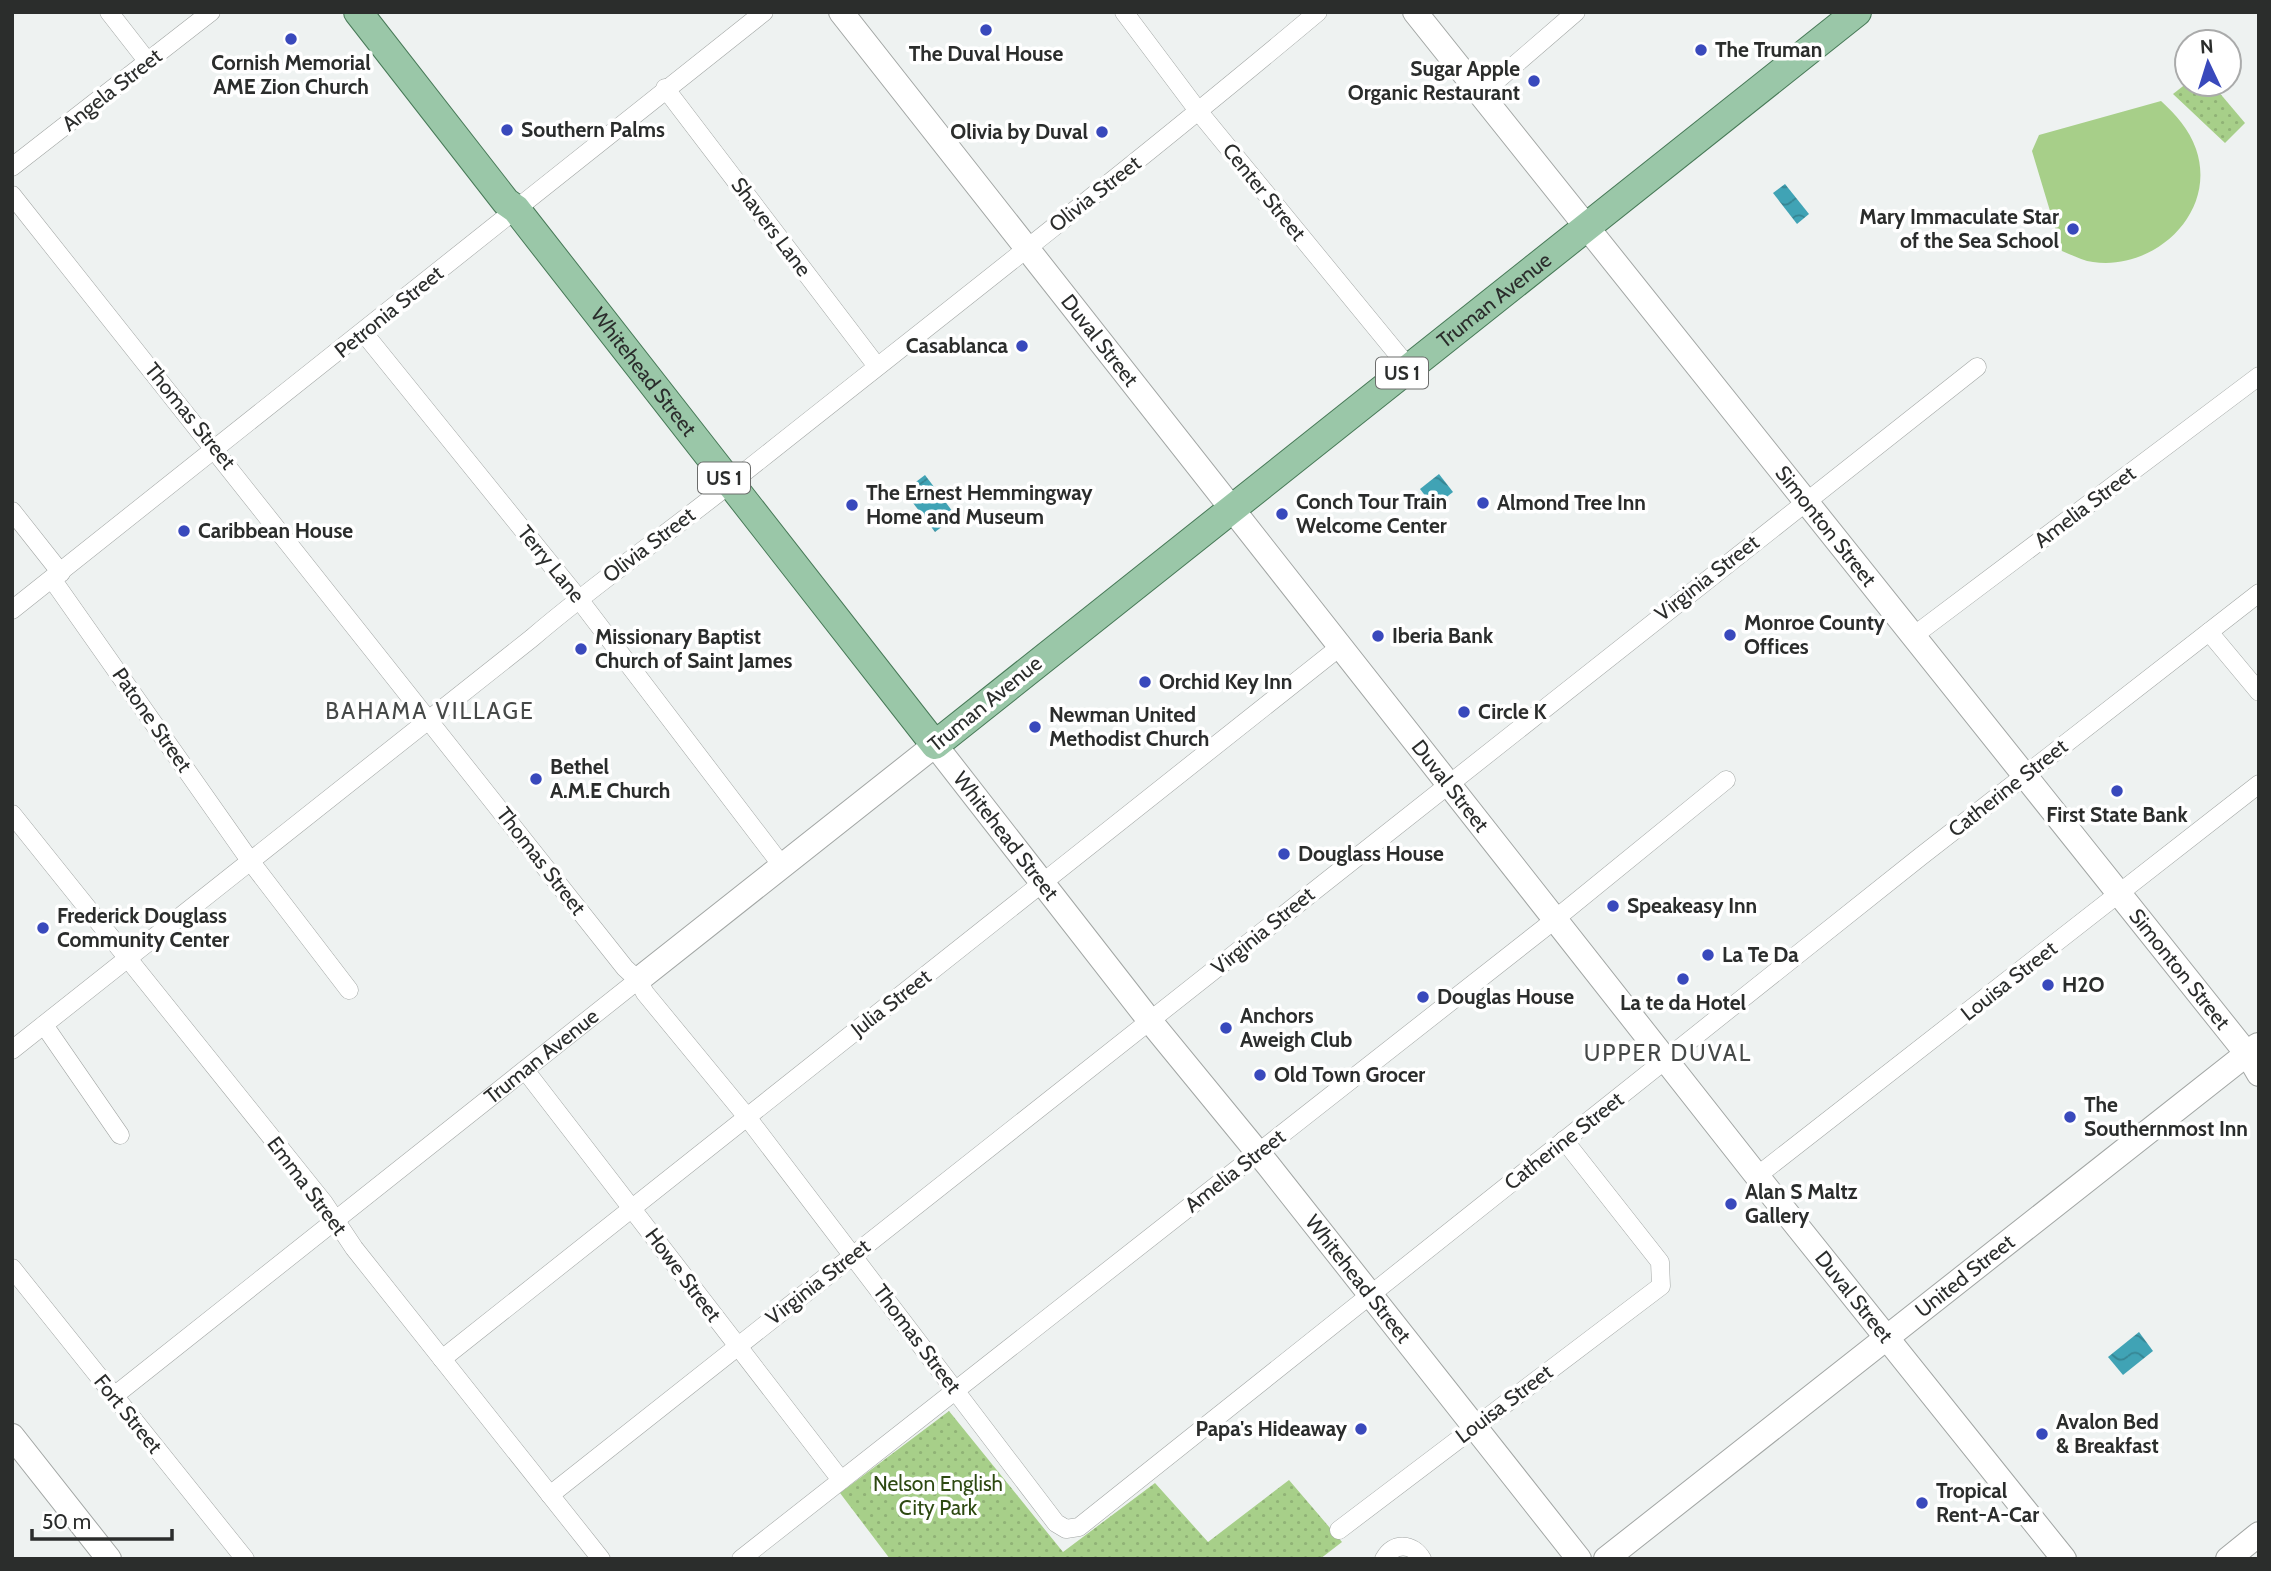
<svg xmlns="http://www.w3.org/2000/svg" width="2271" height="1571" viewBox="0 0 2271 1571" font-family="Cabin,sans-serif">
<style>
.park{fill:url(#park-dots)}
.pitch{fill:#a7cf89}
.water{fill:url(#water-waves)}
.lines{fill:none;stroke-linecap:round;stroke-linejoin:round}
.street-casing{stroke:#a2a6a4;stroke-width:19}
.secondary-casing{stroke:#a2a6a4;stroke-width:26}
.primary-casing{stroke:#477957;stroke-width:30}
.street{stroke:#fff;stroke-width:18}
.secondary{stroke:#fff;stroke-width:24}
.primary{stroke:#9ac7a8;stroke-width:28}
.poi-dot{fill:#3949bc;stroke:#fff;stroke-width:2.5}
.labels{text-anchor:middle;stroke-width:7;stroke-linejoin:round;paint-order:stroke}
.shield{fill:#fff;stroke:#6b6c6b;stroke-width:2}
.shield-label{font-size:19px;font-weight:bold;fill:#2b2d2c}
.poi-label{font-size:21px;font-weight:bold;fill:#2b2d2c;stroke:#fff;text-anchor:start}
.street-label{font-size:21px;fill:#2b2d2c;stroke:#fff}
.park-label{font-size:21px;fill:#2d4911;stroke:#fff}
.neighbourhood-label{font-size:23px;letter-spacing:2px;fill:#464948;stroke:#fff}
</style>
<defs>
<pattern id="park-dots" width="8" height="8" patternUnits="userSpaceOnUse" patternTransform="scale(1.75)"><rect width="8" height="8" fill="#a7cf89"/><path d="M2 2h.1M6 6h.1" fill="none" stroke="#90b276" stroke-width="1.8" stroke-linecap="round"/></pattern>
<pattern id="water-waves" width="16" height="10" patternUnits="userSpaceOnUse" patternTransform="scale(1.75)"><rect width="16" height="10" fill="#40a3b5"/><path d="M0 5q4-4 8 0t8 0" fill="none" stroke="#368593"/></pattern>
</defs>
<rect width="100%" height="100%" fill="#eef2f1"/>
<g class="park">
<polygon points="2187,83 2212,84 2245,123 2225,143 2173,94"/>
<polygon points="949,1411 1063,1552 1155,1483 1208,1542 1289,1480 1342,1542 1320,1559 890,1559 840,1493"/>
</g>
<path class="pitch" d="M2161 101C2176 115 2189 129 2196 149 2218 213 2154 271 2093 262 2083 261 2072 255 2062 251L2032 151 2039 135Z"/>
<g class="water">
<polygon points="1785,184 1809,214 1797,224 1773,193"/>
<polygon points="1439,474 1453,492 1434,507 1420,489"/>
<polygon points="925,475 956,516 935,532 904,491"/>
<polygon points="2139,1332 2153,1351 2123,1375 2108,1357"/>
</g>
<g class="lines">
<defs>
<g id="street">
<polyline points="109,12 148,62"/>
<polyline points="1124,12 1199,112 1409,368"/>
<polyline points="665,88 876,365"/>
<polyline points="1480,95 1576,12"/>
<polyline points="12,167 211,12"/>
<polyline points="12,195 625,968 638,980 645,993 747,1117 1056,1523 1066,1529 1079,1527 1920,857 2259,593"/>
<polyline points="363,332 578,598 783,867"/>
<polyline points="12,511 61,573"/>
<polyline points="52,579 251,862 349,990"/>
<polyline points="12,610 764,12"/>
<polyline points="2209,632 2259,692"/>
<polyline points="1912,637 2259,376"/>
<polyline points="12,814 324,1203 354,1248 601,1559"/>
<polyline points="44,1025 120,1135"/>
<path d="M12 1050 532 638C596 583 666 535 732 482 928 326 1126 173 1318 12"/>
<polyline points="525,1070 841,1480"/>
<polyline points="1757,1176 2259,784"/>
<polyline points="12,1268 245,1559"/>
<polyline points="442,1359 1341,646"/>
<path id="s1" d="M114 1396 638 980"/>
<polyline points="550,1495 1977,367"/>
<polyline points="1339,1530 1661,1286 1660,1262 1564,1140"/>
<polyline points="741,1559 1543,929 1726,780"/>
<path d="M1384 1559C1394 1542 1413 1543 1422 1559"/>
</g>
<g id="secondary">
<path id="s2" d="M841 12 1757 1176 2064 1559"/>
<path id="s3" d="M1415 12 2248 1055 2259 1074"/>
<path id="s4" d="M638 980 935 745 1150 1021 1268 1165 1579 1559"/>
<polyline points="12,1436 109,1559"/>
<path id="s5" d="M1606 1559 2258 1045"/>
<polyline points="2228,1559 2259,1534"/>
</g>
<g id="primary">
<path id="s6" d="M358 12 506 202 516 209 935 745 1857 12"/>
</g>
</defs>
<use href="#street" class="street-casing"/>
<use href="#secondary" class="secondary-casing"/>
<use href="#primary" class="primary-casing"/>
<use href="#street" class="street"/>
<use href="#secondary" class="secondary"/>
<use href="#primary" class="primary"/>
</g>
<g class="poi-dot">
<circle cx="986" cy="30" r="7"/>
<circle cx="291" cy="39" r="7"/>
<circle cx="1701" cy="50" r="7"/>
<circle cx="1534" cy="81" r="7"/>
<circle cx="507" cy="130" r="7"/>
<circle cx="1102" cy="132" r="7"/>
<circle cx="2073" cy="229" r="7"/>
<circle cx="1022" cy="346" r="7"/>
<circle cx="1483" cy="503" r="7"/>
<circle cx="852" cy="505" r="7"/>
<circle cx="1282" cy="514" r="7"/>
<circle cx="184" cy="531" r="7"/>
<circle cx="1730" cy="635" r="7"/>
<circle cx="1378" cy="636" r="7"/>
<circle cx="581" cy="649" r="7"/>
<circle cx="1145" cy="682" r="7"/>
<circle cx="1464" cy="712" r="7"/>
<circle cx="1035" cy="727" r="7"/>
<circle cx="536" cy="779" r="7"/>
<circle cx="2117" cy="791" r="7"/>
<circle cx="1284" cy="854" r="7"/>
<circle cx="1613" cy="906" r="7"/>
<circle cx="43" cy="928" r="7"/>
<circle cx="1708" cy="955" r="7"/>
<circle cx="1683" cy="979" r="7"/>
<circle cx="2048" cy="985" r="7"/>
<circle cx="1423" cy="997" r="7"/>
<circle cx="1226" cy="1028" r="7"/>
<circle cx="1260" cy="1075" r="7"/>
<circle cx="2070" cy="1117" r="7"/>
<circle cx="1731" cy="1204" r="7"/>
<circle cx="1361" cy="1429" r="7"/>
<circle cx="2042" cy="1434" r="7"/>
<circle cx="1922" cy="1503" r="7"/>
</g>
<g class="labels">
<g class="shield">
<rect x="1376" y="357.5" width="52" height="31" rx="5"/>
<rect x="698" y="462.5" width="52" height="31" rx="5"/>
</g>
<g class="shield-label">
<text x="1402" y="380">US 1</text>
<text x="724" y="485">US 1</text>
</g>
<g class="poi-label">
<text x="1715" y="57">The Truman</text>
<text x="986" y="61" text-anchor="middle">The Duval House</text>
<text x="291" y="70" text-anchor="middle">Cornish Memorial<tspan x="291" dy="24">AME Zion Church</tspan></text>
<text x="1520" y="76" text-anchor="end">Sugar Apple<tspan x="1520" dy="24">Organic Restaurant</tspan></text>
<text x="521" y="137">Southern Palms</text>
<text x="1088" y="139" text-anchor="end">Olivia by Duval</text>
<text x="2059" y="224" text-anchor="end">Mary Immaculate Star<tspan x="2059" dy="24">of the Sea School</tspan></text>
<text x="1008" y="353" text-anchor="end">Casablanca</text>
<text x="866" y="500">The Ernest Hemmingway<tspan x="866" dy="24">Home and Museum</tspan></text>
<text x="1296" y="509">Conch Tour Train<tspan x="1296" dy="24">Welcome Center</tspan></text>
<text x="1497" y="510">Almond Tree Inn</text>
<text x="198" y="538">Caribbean House</text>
<text x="1744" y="630">Monroe County<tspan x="1744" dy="24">Offices</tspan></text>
<text x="1392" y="643">Iberia Bank</text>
<text x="595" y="644">Missionary Baptist<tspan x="595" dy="24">Church of Saint James</tspan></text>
<text x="1159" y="689">Orchid Key Inn</text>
<text x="1478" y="719">Circle K</text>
<text x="1049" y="722">Newman United<tspan x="1049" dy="24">Methodist Church</tspan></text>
<text x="550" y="774">Bethel<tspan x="550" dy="24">A.M.E Church</tspan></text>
<text x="2117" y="822" text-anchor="middle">First State Bank</text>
<text x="1298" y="861">Douglass House</text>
<text x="1627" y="913">Speakeasy Inn</text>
<text x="57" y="923">Frederick Douglass<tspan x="57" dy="24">Community Center</tspan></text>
<text x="1722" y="962">La Te Da</text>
<text x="2062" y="992">H2O</text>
<text x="1437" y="1004">Douglas House</text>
<text x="1683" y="1010" text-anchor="middle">La te da Hotel</text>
<text x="1240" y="1023">Anchors<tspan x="1240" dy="24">Aweigh Club</tspan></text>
<text x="1274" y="1082">Old Town Grocer</text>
<text x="2084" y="1112">The<tspan x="2084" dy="24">Southernmost Inn</tspan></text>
<text x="1745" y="1199">Alan S Maltz<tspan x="1745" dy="24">Gallery</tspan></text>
<text x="2056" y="1429">Avalon Bed<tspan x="2056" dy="24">&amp; Breakfast</tspan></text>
<text x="1347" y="1436" text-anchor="end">Papa's Hideaway</text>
<text x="1936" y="1498">Tropical<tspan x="1936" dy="24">Rent-A-Car</tspan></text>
</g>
<g class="street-label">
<text transform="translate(112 90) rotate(-38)" y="7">Angela Street</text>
<text transform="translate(1264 192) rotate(51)" y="7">Center Street</text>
<text transform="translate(1095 194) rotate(-38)" y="7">Olivia Street</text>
<text transform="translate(771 227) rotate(53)" y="7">Shavers Lane</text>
<text dy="7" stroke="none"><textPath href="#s6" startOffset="1648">Truman Avenue</textPath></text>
<text transform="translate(389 312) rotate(-39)" y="7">Petronia Street</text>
<text dy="7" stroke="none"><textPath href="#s2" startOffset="418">Duval Street</textPath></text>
<text dy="7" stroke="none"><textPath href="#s6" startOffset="460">Whitehead Street</textPath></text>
<text transform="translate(190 416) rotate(51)" y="7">Thomas Street</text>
<text transform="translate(2085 507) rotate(-37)" y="7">Amelia Street</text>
<text dy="7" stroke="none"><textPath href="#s3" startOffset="658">Simonton Street</textPath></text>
<text transform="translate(649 545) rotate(-37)" y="7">Olivia Street</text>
<text transform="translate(551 564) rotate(51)" y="7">Terry Lane</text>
<text transform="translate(1707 578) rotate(-38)" y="7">Virginia Street</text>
<text transform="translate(985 704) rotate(-39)" y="7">Truman Avenue</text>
<text transform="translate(152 720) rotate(55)" y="7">Patone Street</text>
<text dy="7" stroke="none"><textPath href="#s2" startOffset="985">Duval Street</textPath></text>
<text transform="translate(2008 788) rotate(-38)" y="7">Catherine Street</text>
<text dy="7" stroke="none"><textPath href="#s4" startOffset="494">Whitehead Street</textPath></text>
<text transform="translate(541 861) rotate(52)" y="7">Thomas Street</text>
<text transform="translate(1263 931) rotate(-39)" y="7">Virginia Street</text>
<text dy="7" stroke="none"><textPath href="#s3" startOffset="1225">Simonton Street</textPath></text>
<text transform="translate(2009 981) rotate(-38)" y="7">Louisa Street</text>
<text transform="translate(891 1003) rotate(-38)" y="7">Julia Street</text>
<text dy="7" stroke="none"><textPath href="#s1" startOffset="546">Truman Avenue</textPath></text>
<text transform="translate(1564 1141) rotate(-38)" y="7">Catherine Street</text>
<text transform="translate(1235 1171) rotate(-38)" y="7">Amelia Street</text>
<text transform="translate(307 1186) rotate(53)" y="7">Emma Street</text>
<text transform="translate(683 1275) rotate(53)" y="7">Howe Street</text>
<text dy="7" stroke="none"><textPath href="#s5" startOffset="457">United Street</textPath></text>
<text dy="7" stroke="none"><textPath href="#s4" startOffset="1060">Whitehead Street</textPath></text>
<text transform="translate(818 1282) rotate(-38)" y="7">Virginia Street</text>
<text dy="7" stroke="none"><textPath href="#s2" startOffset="1636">Duval Street</textPath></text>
<text transform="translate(917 1339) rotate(53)" y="7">Thomas Street</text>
<text transform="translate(1504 1404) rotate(-37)" y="7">Louisa Street</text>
<text transform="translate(128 1414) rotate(51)" y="7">Fort Street</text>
</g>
<g class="park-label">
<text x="938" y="1491">Nelson English<tspan x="938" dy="24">City Park</tspan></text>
</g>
<g class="neighbourhood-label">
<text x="430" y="719">BAHAMA VILLAGE</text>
<text x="1668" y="1061">UPPER DUVAL</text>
</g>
</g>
<rect width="2271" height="1571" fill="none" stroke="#2b2d2c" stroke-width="28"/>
<g transform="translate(2208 63) rotate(356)"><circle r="33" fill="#ffffff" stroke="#aaabab" stroke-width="2"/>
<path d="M0-5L12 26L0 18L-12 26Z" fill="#3949bc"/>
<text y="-10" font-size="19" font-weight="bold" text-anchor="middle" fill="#2b2d2c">N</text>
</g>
<path d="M32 1529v10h140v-10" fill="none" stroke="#2b2d2c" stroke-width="3.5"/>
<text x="42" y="1529" font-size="21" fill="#2b2d2c" stroke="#ffffff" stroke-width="5" paint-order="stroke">50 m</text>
</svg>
